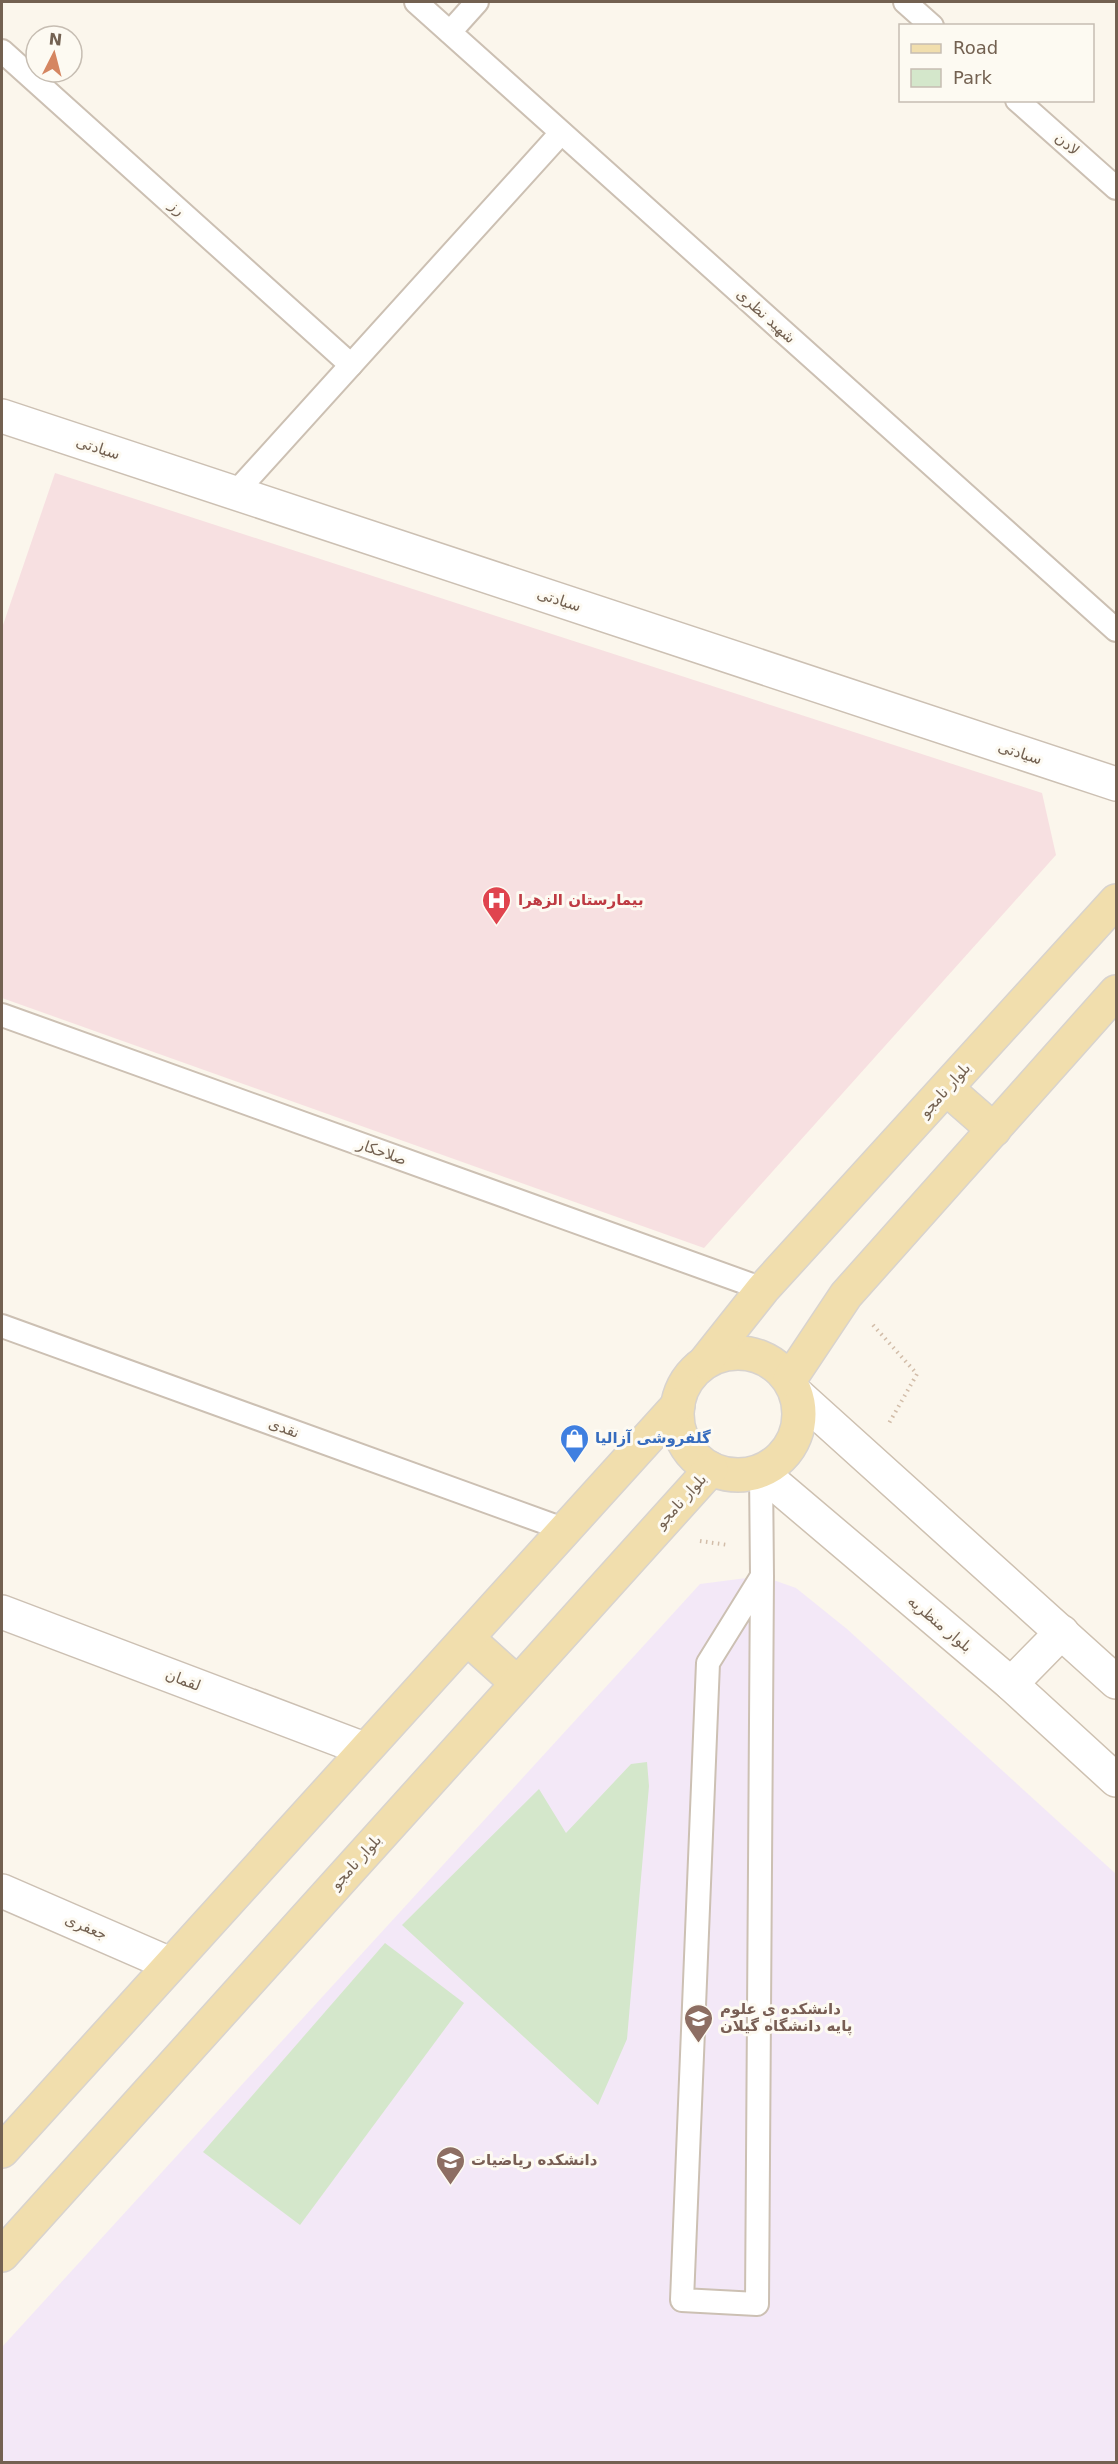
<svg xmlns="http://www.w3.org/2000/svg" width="1118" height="2464" viewBox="0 0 1118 2464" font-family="'DejaVu Sans',Vazirmatn,sans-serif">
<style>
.education{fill:#f3e8f7}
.medical{fill:#f7e0e1}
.green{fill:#d4e7cb}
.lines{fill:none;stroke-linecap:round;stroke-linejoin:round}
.service-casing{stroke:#ccc0b3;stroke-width:26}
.minor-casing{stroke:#ccc0b3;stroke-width:36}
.tertiary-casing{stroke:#ccc0b3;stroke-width:36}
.secondary-casing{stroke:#cec1b1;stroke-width:36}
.primary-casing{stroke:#d8d3ce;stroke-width:36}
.path{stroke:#d2bda9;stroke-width:4;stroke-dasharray:1.5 4.5;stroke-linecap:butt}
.service{stroke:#fff;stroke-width:22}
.minor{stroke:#fff;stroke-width:33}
.tertiary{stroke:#fff;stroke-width:33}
.secondary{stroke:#fff;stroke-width:33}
.primary{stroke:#f1dead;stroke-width:33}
.labels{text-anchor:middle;stroke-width:6;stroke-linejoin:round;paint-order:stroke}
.street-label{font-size:15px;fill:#736151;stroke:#fdfaf2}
.health-label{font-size:15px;font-weight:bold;fill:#be3a42;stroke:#fdfaf2;text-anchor:start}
.shop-label{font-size:15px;font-weight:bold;fill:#366cbe;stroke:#fdfaf2;text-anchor:start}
.education-label{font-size:15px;font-weight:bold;fill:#785e54;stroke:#fdfaf2;text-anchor:start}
</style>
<rect width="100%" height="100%" fill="#fbf6ec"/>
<polygon class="education" points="762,1576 796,1588 847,1629 1116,1874 1116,2462 2,2462 2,2347 700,1584"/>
<polygon class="medical" points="55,473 1042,793 1056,855 704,1248 2,998 2,628"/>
<g class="green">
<polygon points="647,1762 649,1786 627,2039 598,2105 402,1925 539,1789 566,1833 631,1764"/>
<polygon points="385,1943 464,2003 300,2225 203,2152"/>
</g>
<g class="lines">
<defs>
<g id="service">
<polyline points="416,2 1116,630"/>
<polyline points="905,2 932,26"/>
<polyline points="450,32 477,2"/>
<polyline points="2,51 351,365"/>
<polyline points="1017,100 1116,188"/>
<polyline points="235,493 561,133"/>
<polyline points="2,1015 763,1289"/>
<polyline points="2,1326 566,1530"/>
<polyline points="761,1472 762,1576 757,2304 682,2300 708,1663 762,1576"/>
</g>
<g id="minor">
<polyline points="2,1612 364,1749"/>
<polyline points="2,1891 170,1964"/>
</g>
<polyline id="tertiary" points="2,416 1116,784"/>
<g id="secondary">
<polyline points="799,1396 1116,1682"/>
<polyline points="761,1472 1011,1684 1116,1780"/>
<polyline points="1011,1684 1062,1632"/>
</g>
<g id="primary">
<polyline points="947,1089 994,1130"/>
<circle cx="738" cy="1414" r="61"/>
<polyline points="705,1362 763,1289 1116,901"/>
<polyline points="790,1379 846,1295 1116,992"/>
<polyline points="467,1638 517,1683"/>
<polyline points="2,2151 678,1405"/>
<polyline points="2,2255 711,1469"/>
</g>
</defs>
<use href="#service" class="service-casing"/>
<use href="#minor" class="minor-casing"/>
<use href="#tertiary" class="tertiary-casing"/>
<use href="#secondary" class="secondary-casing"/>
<use href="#primary" class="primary-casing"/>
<g class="path">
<polyline points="873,1325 917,1374 888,1425"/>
<polyline points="700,1541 728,1545"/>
</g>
<use href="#service" class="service"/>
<use href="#minor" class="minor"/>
<use href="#tertiary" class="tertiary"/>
<use href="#secondary" class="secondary"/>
<use href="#primary" class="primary"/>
</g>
<defs>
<symbol id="hospital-pin" viewBox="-11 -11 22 30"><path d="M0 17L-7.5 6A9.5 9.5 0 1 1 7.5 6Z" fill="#e0444e" stroke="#fdfaf2"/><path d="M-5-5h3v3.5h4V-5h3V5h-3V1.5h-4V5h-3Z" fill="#fff"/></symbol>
<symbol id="shop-pin" viewBox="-11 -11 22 30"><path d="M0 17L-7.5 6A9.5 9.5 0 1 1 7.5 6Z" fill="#3f7fe0" stroke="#fdfaf2"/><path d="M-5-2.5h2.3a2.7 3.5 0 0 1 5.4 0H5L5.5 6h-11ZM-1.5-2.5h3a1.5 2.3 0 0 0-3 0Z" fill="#fff"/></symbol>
<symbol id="university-pin" viewBox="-11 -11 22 30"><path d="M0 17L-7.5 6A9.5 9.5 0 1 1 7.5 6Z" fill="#8d6e63" stroke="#fdfaf2"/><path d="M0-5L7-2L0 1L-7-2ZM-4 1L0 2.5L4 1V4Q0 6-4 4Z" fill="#fff"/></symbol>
</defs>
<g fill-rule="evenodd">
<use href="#hospital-pin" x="480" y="884" width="33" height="45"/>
<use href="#shop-pin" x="558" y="1422" width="33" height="45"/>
<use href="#university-pin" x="682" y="2002" width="33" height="45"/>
<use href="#university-pin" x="434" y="2144" width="33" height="45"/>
</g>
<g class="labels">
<g class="street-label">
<text transform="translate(1067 144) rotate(41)" y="5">لادن</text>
<text transform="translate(177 208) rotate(42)" y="5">رز</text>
<text transform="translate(766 316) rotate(42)" y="5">شهید نظری</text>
<text transform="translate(98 448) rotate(18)" y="5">سیادتی</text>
<text transform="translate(559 600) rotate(18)" y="5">سیادتی</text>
<text transform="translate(1020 753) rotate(18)" y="5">سیادتی</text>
<text transform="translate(945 1090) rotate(-48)" y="5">بلوار نامجو</text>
<text transform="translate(382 1152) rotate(20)" y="5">صلاحکار</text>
<text transform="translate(284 1428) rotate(20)" y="5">نقدی</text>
<text transform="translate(681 1501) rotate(-48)" y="5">بلوار نامجو</text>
<text transform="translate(940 1624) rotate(40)" y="5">بلوار منظریه</text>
<text transform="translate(183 1680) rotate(21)" y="5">لقمان</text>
<text transform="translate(356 1862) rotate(-48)" y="5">بلوار نامجو</text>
<text transform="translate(86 1927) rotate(23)" y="5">جعفری</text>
</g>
<g class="health-label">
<text x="518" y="905">بیمارستان الزهرا</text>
</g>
<g class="shop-label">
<text x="595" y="1443">گلفروشی آزالیا</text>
</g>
<g class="education-label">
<text x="720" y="2014">دانشکده ی علوم<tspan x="720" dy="17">پایه دانشگاه گیلان</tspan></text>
<text x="471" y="2165">دانشکده ریاضیات</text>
</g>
</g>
<rect width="1118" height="2464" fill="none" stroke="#736151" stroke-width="6"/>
<rect x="899" y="24" width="195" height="78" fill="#fdfaf2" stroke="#c6bdb2" stroke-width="1.5"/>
<rect x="911" y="44" width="30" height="9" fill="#f1dead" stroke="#c6bdb2" stroke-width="1.5"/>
<text x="953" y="54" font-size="18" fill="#736151">Road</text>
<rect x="911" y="69" width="30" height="18" fill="#d4e7cb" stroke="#c6bdb2" stroke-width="1.5"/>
<text x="953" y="84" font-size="18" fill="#736151">Park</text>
<g transform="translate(54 54) rotate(6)"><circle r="28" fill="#fdfaf2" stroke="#c6bdb2" stroke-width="1.5"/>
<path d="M0-4.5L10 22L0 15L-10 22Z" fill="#d58661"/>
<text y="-9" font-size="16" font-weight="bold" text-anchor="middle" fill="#736151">N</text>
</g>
</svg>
